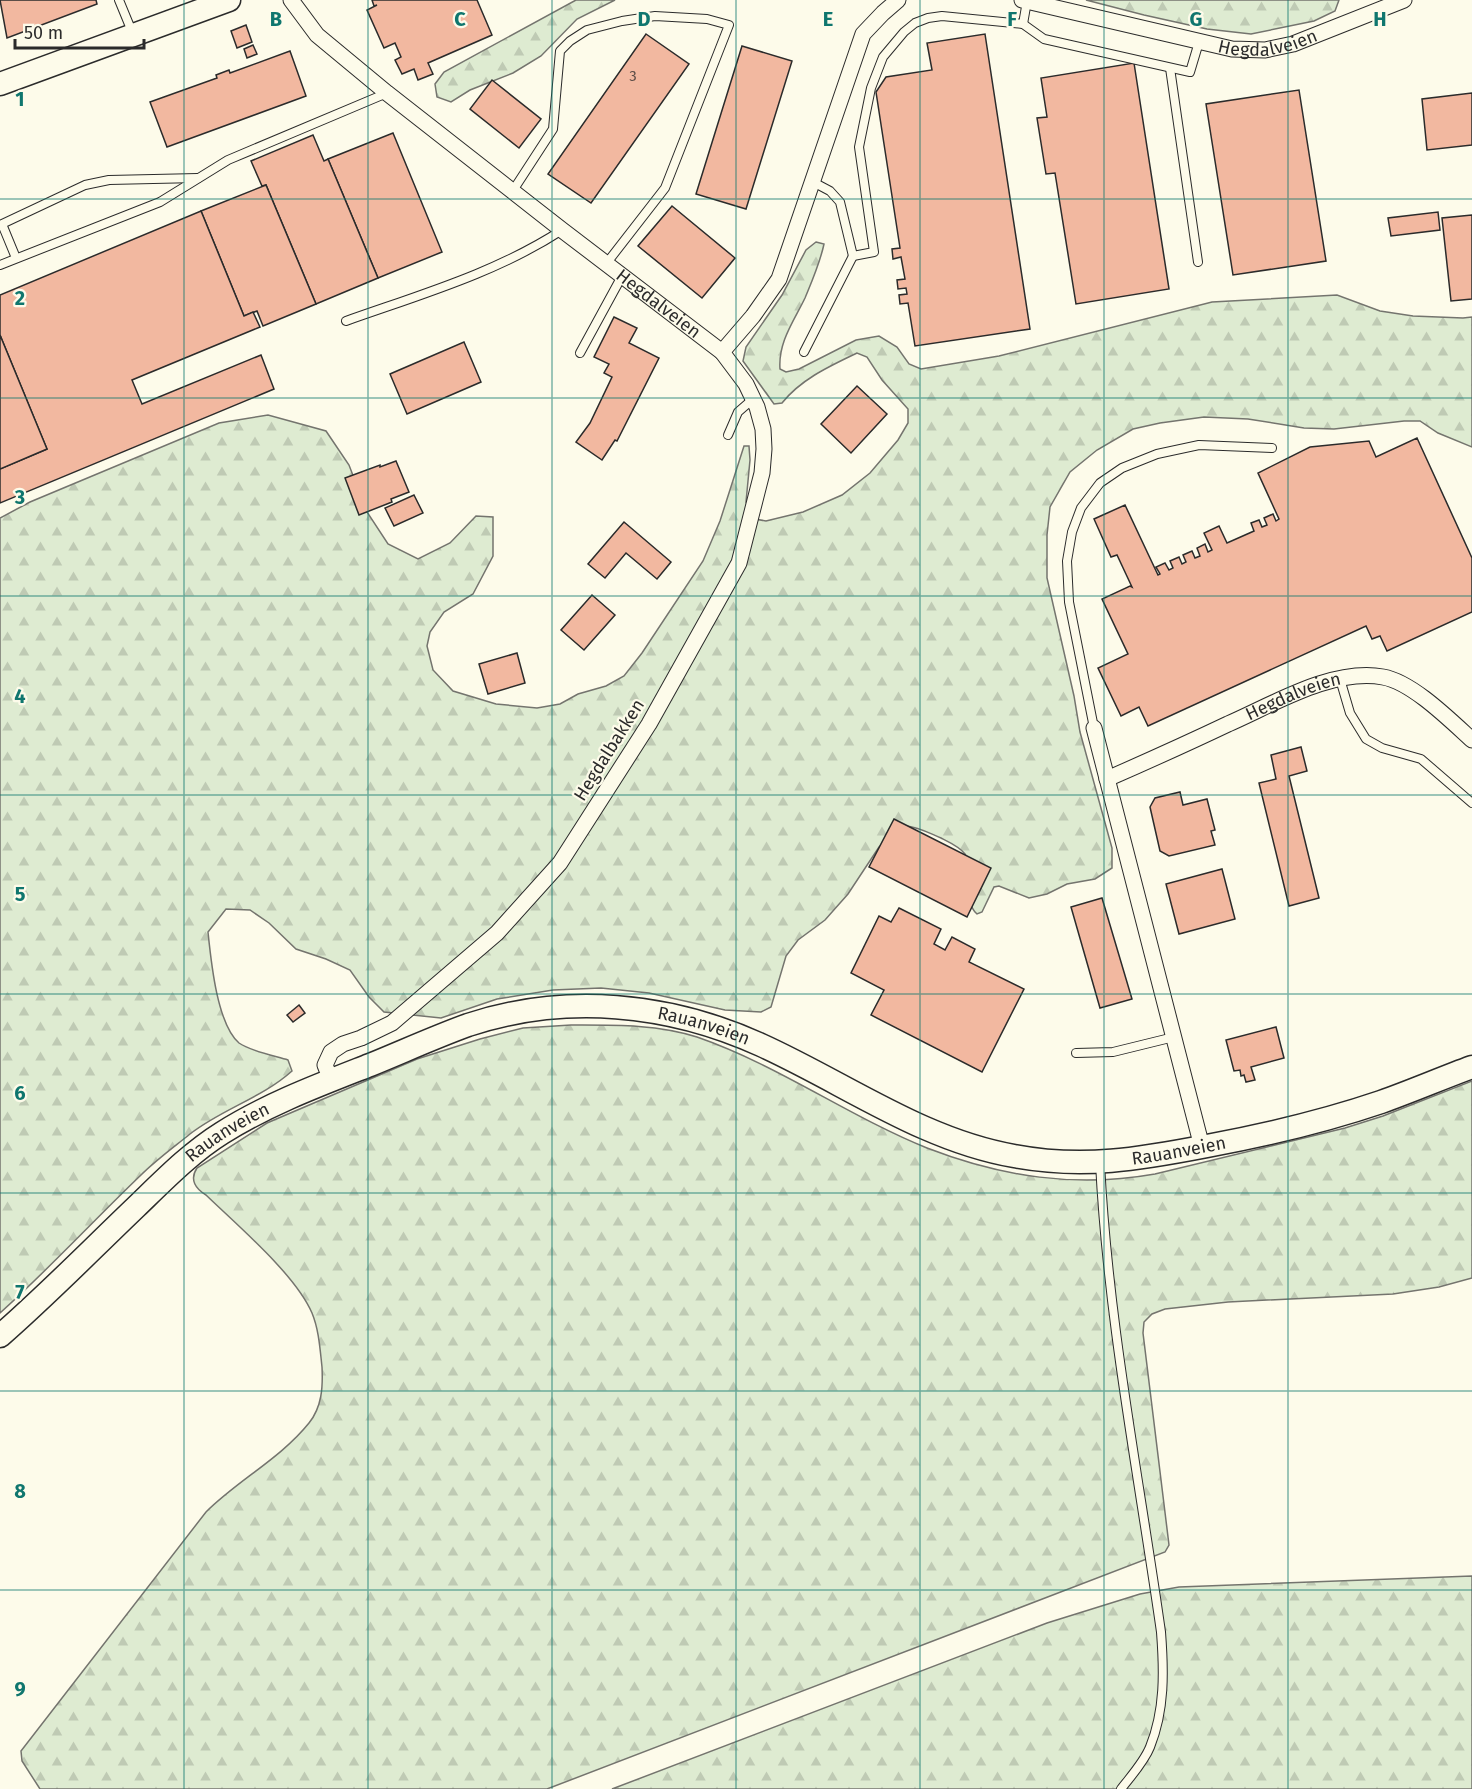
<svg xmlns="http://www.w3.org/2000/svg" width="1472" height="1789" viewBox="0 0 1472 1789" font-family="'Fira Sans',sans-serif">
<style>
.forest{fill:url(#forest-firs);stroke:#74746e;stroke-width:1.5}
.building{fill:#f2b8a0;stroke:#2b2b2b;stroke-width:1.5}
.lines{fill:none;stroke-linecap:round;stroke-linejoin:round}
.lane-casing{stroke:#2b2b2b;stroke-width:10}
.street-casing{stroke:#2b2b2b;stroke-width:17}
.secondary-casing{stroke:#2b2b2b;stroke-width:25}
.lane{stroke:#fdfbea;stroke-width:8}
.street{stroke:#fdfbea;stroke-width:15}
.secondary{stroke:#fdfbea;stroke-width:22}
.grid{fill:none;stroke:#0f766e;stroke-width:1.5;stroke-opacity:0.55}
.labels{text-anchor:middle;stroke-width:4.5;stroke-linejoin:round;paint-order:stroke}
.number-label{font-size:15px;fill:#5d4e48}
.street-label{font-size:18px;fill:#2b2b2b;stroke:#fdfbea}
.grid-label{font-size:20px;text-anchor:middle;font-weight:bold;fill:#0f766e;stroke:#fdfbea;stroke-width:4.5;stroke-linejoin:round;paint-order:stroke}
</style>
<defs>
<pattern id="forest-firs" width="22" height="20" patternUnits="userSpaceOnUse" patternTransform="scale(1.5)"><rect width="22" height="20" fill="#deebd1"/><path d="M5 1l3.5 6h-7zM16 11l3.5 6h-7z" fill="#bfcab4"/></pattern>
</defs>
<rect width="100%" height="100%" fill="#fdfbea"/>
<g class="forest">
<polygon points="576,0 615,0 577,19 541,56 513,73 470,90 451,102 437,97 435,84 444,72"/>
<polygon points="1086,0 1339,0 1335,11 1314,21 1251,34 1207,29 1144,15"/>
<path d="M816 242 824 244C820 263 812 281 805 298 794 321 778 342 780 369L786 372 799 369 856 340 879 336 897 347 909 364 921 369 999 356 1212 302 1337 295 1380 311 1413 316 1463 318 1472 317V447L1438 433 1420 421H1404L1334 429 1304 428 1248 419 1204 417 1160 423 1133 429 1097 450 1070 472 1050 507 1047 535V578L1074 696 1080 732 1112 848V868L1095 879 1067 884 1047 894 1029 898 999 886 994 887 982 912 977 914C962 901 975 871 965 854 960 847 949 842 941 838 929 833 919 827 905 826L879 847 848 894 825 920 798 940 786 956 771 1007 761 1012 725 1010 649 993 601 988 553 990 497 999 441 1018 384 1012 369 997 350 970 326 959 296 949 269 923 250 910 226 909 208 932C211 961 217 1024 239 1043 250 1051 275 1056 288 1060L292 1071C262 1098 222 1109 190 1134 174 1147 156 1160 141 1175 93 1221 49 1269 0 1313V518L30 502 219 423 268 415 326 431 349 465 367 512 388 544 418 559 450 543 476 516 493 517V556L473 594 444 612 430 632 427 646 433 670 453 691 496 704 537 708 560 704 578 694 606 686 624 676 642 653 703 561 720 521 744 446H749L750 460 746 502 755 519 766 521 803 512 842 495 870 473 898 440 908 423V409L882 380 867 357 857 353C830 366 801 379 782 403L774 404 743 361 746 347 782 295 806 250Z"/>
<path d="M571 1025C612 1025 657 1024 697 1037 778 1065 848 1116 927 1148 1002 1177 1076 1188 1155 1174L1345 1128 1383 1116 1472 1081V1278L1439 1287 1393 1294 1228 1302 1165 1309 1152 1314 1144 1322 1143 1333 1169 1545 1165 1552 547 1789H40L22 1761 21 1751 206 1512C238 1480 280 1459 309 1423 322 1407 323 1387 322 1367 320 1349 319 1330 312 1313 295 1274 238 1226 206 1195 196 1189 189 1180 197 1168L267 1123 417 1059 480 1039 523 1028Z"/>
<polygon points="1472,1576 1472,1789 612,1789 1047,1623 1140,1594 1179,1587"/>
</g>
<g class="building">
<polygon points="0,0 96,0 97,4 7,38"/>
<polygon points="372,0 477,0 492,35 428,63 433,74 418,80 414,69 402,74 395,60 401,57 395,43 384,48 367,10 377,5 374,6"/>
<polygon points="246,25 252,42 237,48 231,31"/>
<polygon points="646,34 689,64 591,203 548,174"/>
<polygon points="985,34 1030,329 915,346 908,303 900,304 899,295 907,294 906,288 898,289 897,280 905,279 901,257 893,259 892,249 900,248 876,92 886,77 932,70 927,43"/>
<polygon points="253,45 257,54 247,58 244,49"/>
<polygon points="742,46 792,61 746,209 696,194"/>
<polygon points="290,51 306,96 167,147 150,102 217,78 216,75 229,70 230,73"/>
<polygon points="1134,63 1169,289 1076,304 1055,173 1046,174 1037,118 1047,117 1041,78"/>
<polygon points="492,80 541,119 519,148 470,109"/>
<polygon points="1299,90 1326,261 1233,275 1206,104"/>
<polygon points="1472,93 1472,145 1427,150 1422,99"/>
<polygon points="393,133 442,252 378,278 328,159"/>
<polygon points="313,135 324,161 328,159 378,278 316,304 266,185 262,186 251,161"/>
<polygon points="266,185 316,304 263,326 257,311 244,316 201,211"/>
<polygon points="672,206 735,258 702,298 638,246"/>
<polygon points="201,211 244,316 253,312 260,327 132,380 142,404 261,355 274,389 0,503 0,469 47,449 0,335 0,295"/>
<polygon points="1438,212 1440,230 1391,236 1388,218"/>
<polygon points="1472,215 1472,299 1451,301 1442,218"/>
<polygon points="614,317 637,328 629,343 659,358 617,441 615,440 602,460 576,442 590,423 612,377 604,373 609,364 594,357"/>
<polygon points="0,335 47,449 0,469"/>
<polygon points="464,342 481,382 407,414 390,374"/>
<polygon points="857,386 887,414 851,453 821,424"/>
<polygon points="1417,438 1472,558 1472,612 1387,651 1380,636 1372,639 1366,626 1148,726 1139,707 1121,716 1098,668 1128,654 1102,599 1130,586 1132,587 1117,555 1111,557 1094,519 1125,505 1158,575 1160,574 1156,567 1165,563 1169,570 1173,568 1170,561 1179,557 1182,564 1186,562 1183,555 1192,551 1195,558 1200,556 1197,548 1205,544 1208,552 1212,550 1204,533 1219,526 1227,543 1254,531 1251,523 1259,520 1262,527 1267,525 1264,518 1273,514 1276,521 1279,519 1258,473 1310,447 1369,441 1376,457"/>
<polygon points="396,461 409,492 391,499 392,502 359,515 345,478 380,465 380,467"/>
<polygon points="414,495 423,513 394,526 385,508"/>
<polygon points="624,522 671,562 657,579 626,553 605,578 588,564"/>
<polygon points="592,595 615,615 584,650 561,630"/>
<polygon points="517,653 525,683 488,694 479,664"/>
<polygon points="1301,747 1307,771 1289,776 1319,898 1289,906 1259,783 1276,779 1271,755"/>
<polygon points="1180,792 1183,805 1207,799 1215,830 1211,831 1215,845 1169,856 1160,851 1150,807 1155,798"/>
<polygon points="894,819 991,868 967,917 869,867"/>
<polygon points="1222,869 1235,919 1179,934 1166,884"/>
<polygon points="1102,898 1132,999 1100,1008 1071,907"/>
<polygon points="899,908 941,929 934,944 945,950 952,937 975,949 969,962 1024,989 982,1072 871,1015 884,990 851,973 879,916 891,922"/>
<polygon points="299,1005 305,1013 293,1022 287,1015"/>
<polygon points="1276,1027 1284,1058 1251,1067 1255,1080 1246,1082 1244,1075 1241,1076 1240,1070 1234,1071 1226,1040"/>
</g>
<g class="lines">
<defs>
<g id="lane">
<polyline points="119,0 133,34"/>
<polyline points="1023,24 1044,39 1190,72 1199,42"/>
<polyline points="1170,68 1198,262"/>
<polyline points="813,182 830,191 840,202 853,256 874,252 859,147 871,88 883,57 904,32 915,23 928,18 942,16 1023,24 1027,1"/>
<polyline points="512,192 553,129 560,51 570,41 587,30 622,21 655,16 707,19 729,25 665,188 606,264"/>
<polyline points="16,258 2,224 85,185 109,180 198,178"/>
<polyline points="0,265 160,202 228,160 387,93"/>
<path d="M346 321C419 295 496 273 562 230"/>
<polyline points="804,352 853,256"/>
<polyline points="580,353 622,276"/>
<polyline points="728,435 738,412 753,399"/>
<polyline points="1340,679 1350,713 1366,739 1382,748 1421,759 1472,803"/>
<polyline points="1094,728 1069,602 1067,561 1072,532 1081,508 1100,483 1122,468 1157,454 1199,445 1272,448"/>
<polyline points="1076,1053 1113,1052 1174,1037"/>
<path d="M1100 1163C1108 1321 1139 1477 1161 1632 1164 1671 1165 1710 1150 1747 1144 1762 1131 1776 1121 1789"/>
</g>
<g id="street">
<path id="s1" d="M291 0 317 35 387 93 562 230 722 352 753 316 779 279 863 34 883 13 898 0"/>
<path id="s2" d="M1022 0 1232 49 1265 50 1293 44 1404 0"/>
<polyline points="1094,728 1202,1147"/>
<path id="s3" d="M1107 779C1148 761 1188 743 1228 724 1274 704 1332 668 1383 677 1412 682 1450 720 1472 740"/>
<polyline points="331,1080 325,1065 331,1052 343,1044 361,1038 392,1023 497,933 560,863 649,724 739,563 762,473 764,449 763,429 757,407 746,384 722,352"/>
</g>
<g id="secondary">
<polyline points="0,84 229,0"/>
<path id="s4" d="M0 1336C47 1295 91 1250 136 1207 163 1181 190 1153 222 1133 268 1104 319 1085 370 1065 402 1052 435 1037 468 1025 565 993 669 1003 761 1045 845 1083 922 1140 1014 1156 1083 1169 1140 1159 1207 1146 1266 1135 1325 1121 1381 1102 1412 1091 1442 1078 1472 1067"/>
</g>
</defs>
<use href="#lane" class="lane-casing"/>
<use href="#street" class="street-casing"/>
<use href="#secondary" class="secondary-casing"/>
<use href="#lane" class="lane"/>
<use href="#street" class="street"/>
<use href="#secondary" class="secondary"/>
</g>
<path class="grid" d="M184 0V1789M368 0V1789M552 0V1789M736 0V1789M920 0V1789M1104 0V1789M1288 0V1789M0 199H1472M0 398H1472M0 596H1472M0 795H1472M0 994H1472M0 1193H1472M0 1391H1472M0 1590H1472"/>
<g class="labels">
<g class="number-label">
<text x="633" y="81">3</text>
</g>
<g class="street-label">
<text dy="6" stroke="none"><textPath href="#s2" startOffset="252">Hegdalveien</textPath></text>
<text dy="6" stroke="none"><textPath href="#s1" startOffset="478">Hegdalveien</textPath></text>
<text dy="6" stroke="none"><textPath href="#s3" startOffset="204">Hegdalveien</textPath></text>
<text transform="translate(609 750) rotate(-58)" y="6">Hegdalbakken</text>
<text dy="6" stroke="none"><textPath href="#s4" startOffset="810">Rauanveien</textPath></text>
<text dy="6" stroke="none"><textPath href="#s4" startOffset="306">Rauanveien</textPath></text>
<text dy="6" stroke="none"><textPath href="#s4" startOffset="1314">Rauanveien</textPath></text>
</g>
</g>
<g class="grid-label">
<text x="276" y="26">B</text>
<text x="460" y="26">C</text>
<text x="644" y="26">D</text>
<text x="828" y="26">E</text>
<text x="1012" y="26">F</text>
<text x="1196" y="26">G</text>
<text x="1380" y="26">H</text>
<text x="20" y="106">1</text>
<text x="20" y="305">2</text>
<text x="20" y="504">3</text>
<text x="20" y="703">4</text>
<text x="20" y="901">5</text>
<text x="20" y="1100">6</text>
<text x="20" y="1299">7</text>
<text x="20" y="1498">8</text>
<text x="20" y="1696">9</text>
</g>
<path d="M15 39v9h129v-9" fill="none" stroke="#2b2b2b" stroke-width="3"/>
<text x="24" y="39" font-size="18" fill="#2b2b2b" stroke="#fdfbea" stroke-width="4.5" paint-order="stroke">50 m</text>
</svg>
